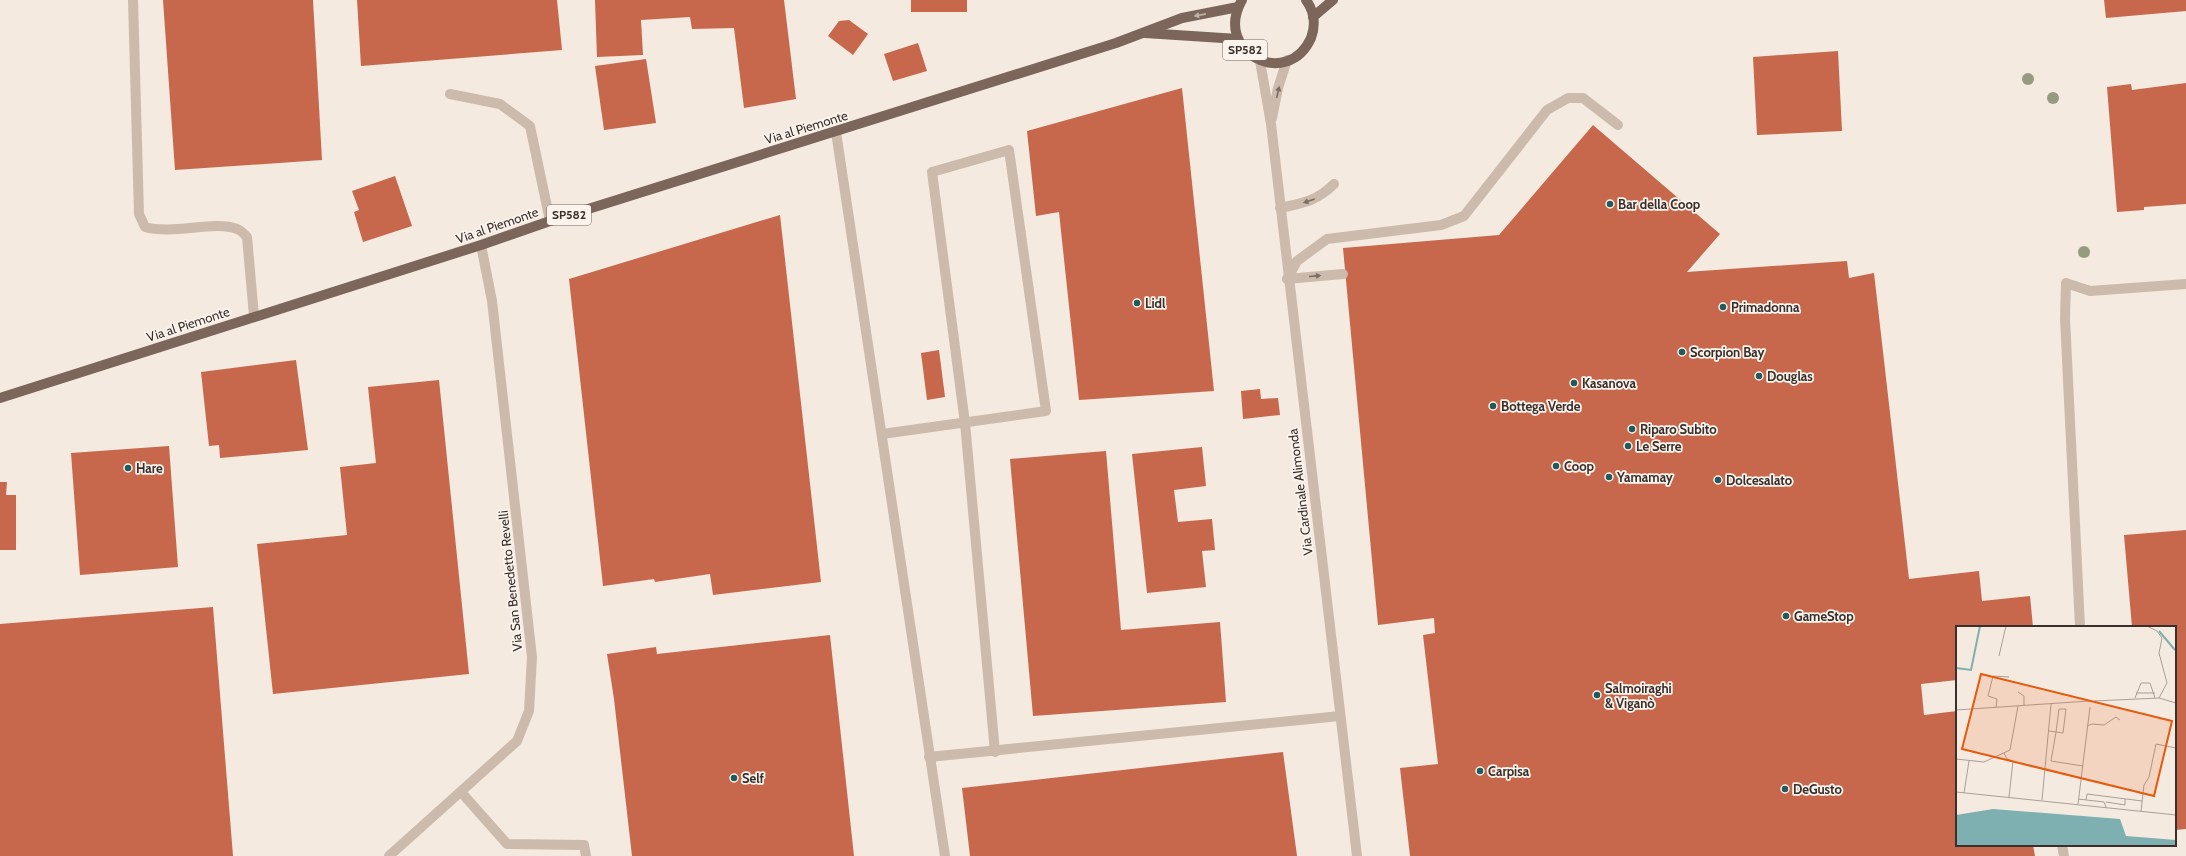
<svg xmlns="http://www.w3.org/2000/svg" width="2186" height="856" viewBox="0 0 2186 856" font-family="Cabin,sans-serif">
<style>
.building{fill:#c7674b}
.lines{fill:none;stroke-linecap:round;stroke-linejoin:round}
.service{stroke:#ccbaac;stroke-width:10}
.minor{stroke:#ccbaac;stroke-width:10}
.primary{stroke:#7c665c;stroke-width:10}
.tree{fill:#969a7e}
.oneway{fill:#c2b4ac}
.oneway2{fill:#7c6e65}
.poi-dot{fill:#1f5a5d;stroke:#fbf4ed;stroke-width:1.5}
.labels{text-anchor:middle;stroke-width:3.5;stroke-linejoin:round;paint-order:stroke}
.shield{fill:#fbf4ed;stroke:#746a65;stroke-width:1}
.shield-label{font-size:12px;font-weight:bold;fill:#3a2f2b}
.street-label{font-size:13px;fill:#3a2f2b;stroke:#fbf4ed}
.poi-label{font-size:13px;font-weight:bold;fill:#3a2f2b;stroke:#fbf4ed;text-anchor:start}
.inset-river{fill:none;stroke:#7fb0b1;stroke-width:2}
.inset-road{fill:none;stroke:#aa9f98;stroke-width:1}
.view{fill:#e8590c;fill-opacity:0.15;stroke:#e8590c;stroke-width:2}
.inset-edge{fill:none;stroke:#3a2f2b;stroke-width:2}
</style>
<rect width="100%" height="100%" fill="#f4eae0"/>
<g class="building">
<polygon points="163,0 313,0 322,160 175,170"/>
<polygon points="357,0 557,0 562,50 361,66"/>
<polygon points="595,0 784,0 796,99 744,108 734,28 692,29 690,17 641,20 643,55 597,57"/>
<rect x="911" y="0" width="56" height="12"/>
<polygon points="2104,0 2186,0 2186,11 2106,18"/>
<polygon points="849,20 868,34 853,55 828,36 839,21"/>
<polygon points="918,43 927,71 893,81 884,54"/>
<polygon points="1838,51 1842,131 1757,135 1753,57"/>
<polygon points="646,59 656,123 604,130 595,66"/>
<polygon points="2186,83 2186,204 2144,207 2144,210 2117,212 2107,87 2131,84 2132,90"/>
<polygon points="1182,88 1214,391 1079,400 1059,212 1036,216 1027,131"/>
<polygon points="1593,125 1720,234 1687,272 1847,261 1849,278 1874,273 1909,579 1979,571 1982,601 2030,596 2033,627 1957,627 1957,680 1921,684 1924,715 1957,711 1957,845 2033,845 2035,856 1410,856 1400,768 1438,764 1423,635 1435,633 1434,618 1378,625 1343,248 1499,235"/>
<polygon points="395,176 412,226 363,242 354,212 359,210 352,191"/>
<polygon points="780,215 821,582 713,595 710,574 655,582 654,579 603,586 569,279"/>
<polygon points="939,350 945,397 927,400 921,353"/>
<polygon points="296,360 308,450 220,458 219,445 209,446 201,372"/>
<polygon points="439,380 469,674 273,694 257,544 347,535 340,467 376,463 368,387"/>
<polygon points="1260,389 1261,399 1278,398 1280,415 1243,419 1241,391"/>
<polygon points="169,446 178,567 80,575 71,453"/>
<polygon points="1202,447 1206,486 1174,490 1178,522 1212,519 1215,550 1202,551 1206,587 1147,593 1132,454"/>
<polygon points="1106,451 1121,630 1220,622 1226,702 1033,716 1010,459"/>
<polygon points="0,482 7,482 6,495 16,495 16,550 0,550"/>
<polygon points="2186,530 2186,829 2175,830 2175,627 2132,627 2124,535"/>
<polygon points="213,607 233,856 0,856 0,624"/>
<polygon points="830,635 854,856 632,856 614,699 607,654 656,647 657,654"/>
<polygon points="1283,752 1297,856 970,856 962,788"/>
</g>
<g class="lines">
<g class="service">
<path d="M133 0 139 214 145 227C173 235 215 220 237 229 241 230 244 234 247 237L254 316"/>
<polyline points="450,94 500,104 530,126 550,221"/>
<polyline points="836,132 945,856"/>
<path d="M1280 208C1303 203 1317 201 1334 184"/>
<polyline points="1287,279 1297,261 1327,239 1441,225 1464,216 1547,110 1568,98 1583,98 1618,125"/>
<polyline points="1287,279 1343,274"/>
<polyline points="882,434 1046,411 1009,150 932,172 965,423 995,752"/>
<polyline points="929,757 1340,716"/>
<polyline points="461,792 507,844 584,845 586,856"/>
</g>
<g class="minor">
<polyline points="1260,61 1271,124 1357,856"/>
<polyline points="1272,118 1278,88 1287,60"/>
<polyline points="2080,627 2065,318 2066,283 2090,291 2186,284"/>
<polyline points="2062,845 2064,856"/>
<polyline points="389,856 517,741 529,711 532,657 492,301 481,245"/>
</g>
<g class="primary">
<path d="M1242 0C1212 53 1288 90 1311 38 1316 25 1314 11 1306 0"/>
<polyline points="1313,17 1333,0"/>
<polyline points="1145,33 1238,39"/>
<polyline points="0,398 481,245 550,221 1116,43 1182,18 1238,7"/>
</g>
</g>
<g class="tree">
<circle cx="2028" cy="79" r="6"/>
<circle cx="2053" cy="98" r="6"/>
<circle cx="2084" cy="252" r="6"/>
</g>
<defs><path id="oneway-solid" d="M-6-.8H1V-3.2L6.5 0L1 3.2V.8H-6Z"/></defs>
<use class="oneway" href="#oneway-solid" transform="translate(1200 15) rotate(169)"/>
<g class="oneway2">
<use href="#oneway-solid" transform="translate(1278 92) rotate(-77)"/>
<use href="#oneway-solid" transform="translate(1309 201) rotate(161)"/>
<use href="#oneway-solid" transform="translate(1315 276) rotate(-5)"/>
</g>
<g class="poi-dot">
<circle cx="1610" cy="204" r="4"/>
<circle cx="1137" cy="303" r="4"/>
<circle cx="1723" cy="307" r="4"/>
<circle cx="1682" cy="352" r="4"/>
<circle cx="1759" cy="376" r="4"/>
<circle cx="1574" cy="383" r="4"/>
<circle cx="1493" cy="406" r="4"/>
<circle cx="1632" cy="429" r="4"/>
<circle cx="1628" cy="446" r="4"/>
<circle cx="1556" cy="466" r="4"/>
<circle cx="128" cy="468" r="4"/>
<circle cx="1609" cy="477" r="4"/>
<circle cx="1718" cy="480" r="4"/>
<circle cx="1786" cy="616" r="4"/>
<circle cx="1597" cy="695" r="4"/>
<circle cx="1480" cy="771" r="4"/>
<circle cx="734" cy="778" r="4"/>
<circle cx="1785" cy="789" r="4"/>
</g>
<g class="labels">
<g class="shield">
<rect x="1223" y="40" width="44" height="20" rx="3"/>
<rect x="547" y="205" width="44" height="20" rx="3"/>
</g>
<g class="shield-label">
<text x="1245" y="54">SP582</text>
<text x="569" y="219">SP582</text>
</g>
<g class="street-label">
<text transform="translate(806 127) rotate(-17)" y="5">Via al Piemonte</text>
<text transform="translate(497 225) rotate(-19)" y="5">Via al Piemonte</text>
<text transform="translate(188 324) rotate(-18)" y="5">Via al Piemonte</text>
<text transform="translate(1300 492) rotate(-97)" y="5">Via Cardinale Alimonda</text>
<text transform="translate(510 581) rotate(-96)" y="5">Via San Benedetto Revelli</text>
</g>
<g class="poi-label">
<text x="1618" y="209">Bar della Coop</text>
<text x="1145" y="308">Lidl</text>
<text x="1731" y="312">Primadonna</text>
<text x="1690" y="357">Scorpion Bay</text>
<text x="1767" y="381">Douglas</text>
<text x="1582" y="388">Kasanova</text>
<text x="1501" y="411">Bottega Verde</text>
<text x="1640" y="434">Riparo Subito</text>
<text x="1636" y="451">Le Serre</text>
<text x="1564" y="471">Coop</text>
<text x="136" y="473">Hare</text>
<text x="1617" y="482">Yamamay</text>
<text x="1726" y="485">Dolcesalato</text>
<text x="1794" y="621">GameStop</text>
<text x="1605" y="693">Salmoiraghi<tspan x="1605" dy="15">&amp; Viganò</tspan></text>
<text x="1488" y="776">Carpisa</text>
<text x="742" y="783">Self</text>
<text x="1793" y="794">DeGusto</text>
</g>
</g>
<g transform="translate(1956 626)">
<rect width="220" height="220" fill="#f4eae0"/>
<path d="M37 183 164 193 170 210 220 214V220H0V189Z" fill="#7fb0b1"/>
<path class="inset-river" d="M203 5 219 24M0 42 15 44 24 0"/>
<path class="inset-road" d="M191 0 201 5 206 12 203 27 211 57 203 72M43 30 50 0M62 66 68 70V79M180 67H199M179 72 185 57H194L199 72M138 75 203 72 220 77M40 81 41 73 32 70 37 50 53 51M0 84 133 75M131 100 136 98 148 99 160 91 164 94M93 105 107 107 110 83H103L100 106 95 135M48 127 51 133 57 135 53 171M0 133 28 136 54 124 62 80M95 135 127 140M0 166 220 189M8 167 13 135M122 173 148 176 150 181M86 174 95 78M130 174 131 168 186 175M150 176 169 179V173M122 178 134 81M185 185 188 159 193 151 200 118 220 122"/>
<path class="view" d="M25 48 216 95 198 170 6 123Z"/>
<rect width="220" height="220" class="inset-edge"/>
</g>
</svg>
